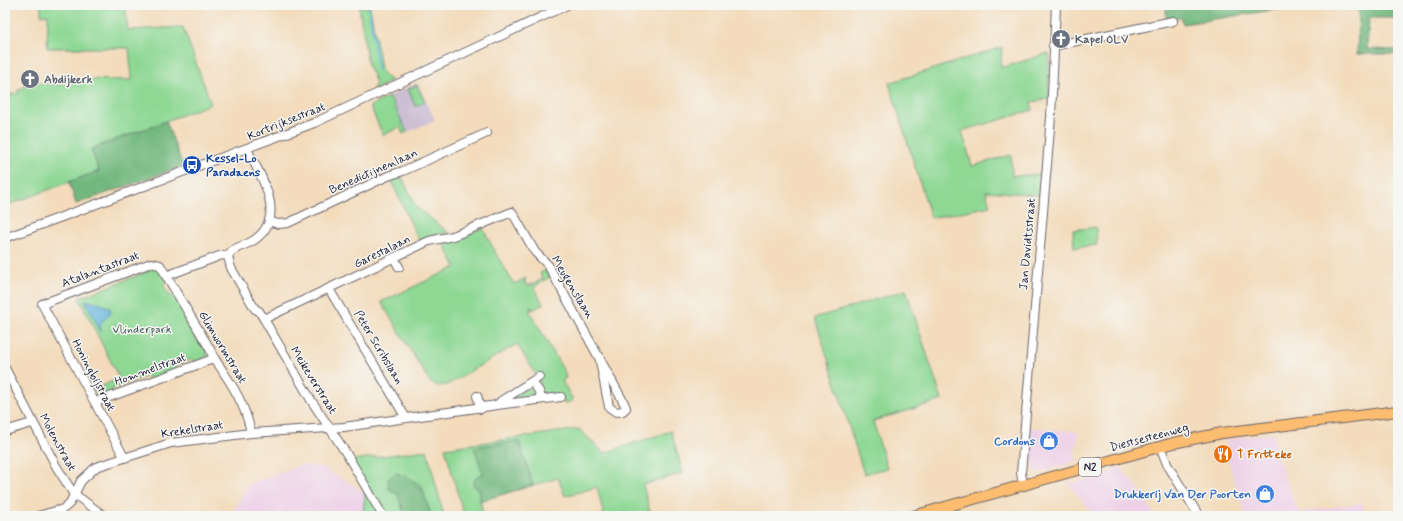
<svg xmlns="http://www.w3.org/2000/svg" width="1403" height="521" viewBox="0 0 1403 521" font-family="Mynerve,sans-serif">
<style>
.built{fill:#eed0e7}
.industrial{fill:#ccbed3}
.green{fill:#8ed894;stroke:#587d68}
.forest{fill:#72b87e;stroke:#4a6d5c}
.water{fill:#5fb2db;stroke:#406a8b}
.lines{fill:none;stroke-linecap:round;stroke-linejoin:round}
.stream{stroke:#5fb2db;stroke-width:2}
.minor-casing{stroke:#6b6368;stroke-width:10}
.major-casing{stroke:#6b6368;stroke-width:12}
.minor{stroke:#fff;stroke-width:8}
.major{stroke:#fcbd6f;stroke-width:10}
.labels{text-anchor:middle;stroke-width:3;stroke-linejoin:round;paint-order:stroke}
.shield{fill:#f6f6f2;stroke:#626272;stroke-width:1}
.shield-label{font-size:11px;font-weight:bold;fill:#22223b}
.worship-label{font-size:12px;font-weight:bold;fill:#5b616d;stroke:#f6f6f2;text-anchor:start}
.street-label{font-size:12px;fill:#22223b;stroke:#f6f6f2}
.transit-label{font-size:12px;font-weight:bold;fill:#164399;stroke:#f6f6f2;text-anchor:start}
.park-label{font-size:12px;fill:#425956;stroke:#f6f6f2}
.shop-label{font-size:12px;font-weight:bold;fill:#366cbe;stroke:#f6f6f2;text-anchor:end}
.food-label{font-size:12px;font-weight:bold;fill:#c56008;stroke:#f6f6f2;text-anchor:start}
</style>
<rect width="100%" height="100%" fill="#f6f6f2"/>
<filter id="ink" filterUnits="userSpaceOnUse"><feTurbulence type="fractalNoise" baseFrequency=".025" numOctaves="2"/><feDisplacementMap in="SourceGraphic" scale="8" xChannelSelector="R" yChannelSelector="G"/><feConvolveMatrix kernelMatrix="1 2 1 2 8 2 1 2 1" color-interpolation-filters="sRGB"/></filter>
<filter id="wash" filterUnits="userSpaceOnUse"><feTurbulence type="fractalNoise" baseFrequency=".012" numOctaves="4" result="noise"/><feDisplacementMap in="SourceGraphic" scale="16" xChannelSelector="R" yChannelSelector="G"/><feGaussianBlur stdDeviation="0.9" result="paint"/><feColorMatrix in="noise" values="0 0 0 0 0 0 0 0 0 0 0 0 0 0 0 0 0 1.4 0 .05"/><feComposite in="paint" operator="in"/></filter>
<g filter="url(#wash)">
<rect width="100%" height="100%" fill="#f3dbbb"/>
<g class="built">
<polygon points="1029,427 1078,432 1078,442 1074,452 1077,461 1036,473 1033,462 1027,453"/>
<polygon points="1273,433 1277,456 1295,505 1300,512 1362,503 1364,516 1246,516 1231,470 1225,440"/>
<polygon points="302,465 322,467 365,492 367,516 230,516 249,484"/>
<polygon points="1120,467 1139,489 1155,516 1094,516 1067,482 1074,483 1106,474"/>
</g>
<polygon class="industrial" points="417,83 435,120 403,134 400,127 383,136 369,106"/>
<g class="green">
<polygon points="41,5 125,5 128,30 183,27 211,104 91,149 99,171 5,206 5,88 8,89 8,94 18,94 18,89 24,88 25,83 66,84 71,79 132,80 129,48 47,48 48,15 41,15"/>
<polygon points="359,7 370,7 382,73 391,81 372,92 376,83 368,65"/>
<polygon points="1002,47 1001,68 1049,53 1049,99 1031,102 1033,110 962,131 972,166 1011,155 1012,176 1043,174 1041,195 986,191 990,206 931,218 889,83"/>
<polygon points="417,85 425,102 415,106 408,89"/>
<polygon points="388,97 392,101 407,132 403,134 400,127 383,135 370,106"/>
<polygon points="402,177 416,207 449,233 437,234 419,241 391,180"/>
<polygon points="1096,227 1097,245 1074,248 1073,230"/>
<polygon points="483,228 495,252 514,284 526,278 524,283 526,283 528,286 543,279 540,273 546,270 550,277 535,286 535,289 543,304 533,310 530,306 532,310 529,310 565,373 566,378 562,381 573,400 565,404 563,400 543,393 539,389 539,381 536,375 517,344 447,385 438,386 430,382 381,302 456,267 444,244"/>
<polygon points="147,266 157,267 167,283 163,285 171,297 175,295 188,318 184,320 197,341 201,339 208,356 195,363 193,359 176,365 177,370 149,380 147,376 112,389 113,393 104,397 97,396 94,390 119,378 79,298 149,271"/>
<polygon points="906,290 942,400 873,421 887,468 864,474 815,318"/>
<polygon points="530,387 536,394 535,398 505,400"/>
<polygon points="579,429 604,453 671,431 683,473 643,485 651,516 630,516 629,512 615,516 604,516 597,487 565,496 558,478 480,501 484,516 464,516 445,448"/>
<polygon points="427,450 444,516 431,516 421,484 398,494 405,516 363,516 365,492 352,460"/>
</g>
<g class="forest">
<polygon points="1166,5 1398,5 1398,18 1369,18 1367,49 1398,50 1398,54 1357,54 1359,10 1299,6 1183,24 1181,17 1166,20"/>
<polygon points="166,121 183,166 76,204 69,182 99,171 91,149"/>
<polygon points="519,441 533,485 480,501 480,491 473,485 476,477 483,474 474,447"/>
<path d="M396 473C425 482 422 489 431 516H405L398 494 389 489 388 479Z"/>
</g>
<polygon class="water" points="85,300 98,303 110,308 111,312 100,324 101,332"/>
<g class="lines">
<polyline class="stream" points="369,5 378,70"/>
</g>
</g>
<g filter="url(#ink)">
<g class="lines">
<defs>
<g id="minor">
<polyline points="1053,46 1173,21"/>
<polyline points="269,221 278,224 288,223 388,176 403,171 487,133"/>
<polyline points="5,238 314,123 567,5"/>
<polyline points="228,256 231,268 255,309 259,311 264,319 311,400 346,453 383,516"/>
<path d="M228 256C231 248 244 246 251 242 290 219 261 177 247 149"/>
<polyline points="394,258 399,267"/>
<polyline points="166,276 222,255 228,256"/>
<polyline points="329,289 406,418"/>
<polyline points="264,319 429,241 453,236 512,212 535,252 548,265 624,403 626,408 623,411 616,412 609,407 599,356"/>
<polyline points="5,368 56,466 73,493 104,516"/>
<polyline points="539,377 501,401 497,405 561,397"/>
<polyline points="532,382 539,391 541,399"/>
<polyline points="477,396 481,409"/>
<polyline points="96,402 213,359"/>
<polyline points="5,431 32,423"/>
<polyline points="1160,446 1167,464 1199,516"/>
<path d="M124 457 42 304 151 263 160 265 210 349C213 359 219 364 224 373 237 392 247 411 251 433"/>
<polyline points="1023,485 1021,473 1051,117 1056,5"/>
<polyline points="38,516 63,509 70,503 81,481 96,467 171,443 251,433 344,427 497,405"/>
</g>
<polyline id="major" points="913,516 1173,443 1222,433 1398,411"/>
</defs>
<use href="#minor" class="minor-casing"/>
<use href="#major" class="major-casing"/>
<use href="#minor" class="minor"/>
<use href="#major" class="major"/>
</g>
</g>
<defs>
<symbol id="church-disc" viewBox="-11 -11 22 22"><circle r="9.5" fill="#6b7280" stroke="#f6f6f2"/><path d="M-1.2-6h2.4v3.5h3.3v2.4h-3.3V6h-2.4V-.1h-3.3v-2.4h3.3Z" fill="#fff"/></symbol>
<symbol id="bus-disc" viewBox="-11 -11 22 22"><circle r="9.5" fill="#1a4fb4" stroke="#f6f6f2"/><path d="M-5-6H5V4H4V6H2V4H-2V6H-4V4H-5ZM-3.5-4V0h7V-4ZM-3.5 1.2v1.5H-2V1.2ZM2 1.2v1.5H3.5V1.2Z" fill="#fff"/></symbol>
<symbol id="shop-disc" viewBox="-11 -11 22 22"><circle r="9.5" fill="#3f7fe0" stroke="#f6f6f2"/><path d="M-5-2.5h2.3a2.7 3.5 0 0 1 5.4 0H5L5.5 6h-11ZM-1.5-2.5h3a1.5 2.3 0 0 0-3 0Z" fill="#fff"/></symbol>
<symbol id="restaurant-disc" viewBox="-11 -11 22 22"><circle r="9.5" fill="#e8710a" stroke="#f6f6f2"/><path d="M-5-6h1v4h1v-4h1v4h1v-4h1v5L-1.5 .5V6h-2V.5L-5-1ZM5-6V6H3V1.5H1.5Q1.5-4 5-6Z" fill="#fff"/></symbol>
</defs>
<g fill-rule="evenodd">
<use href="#church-disc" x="1050" y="28" width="22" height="22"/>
<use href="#church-disc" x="19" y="68" width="22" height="22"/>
<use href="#bus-disc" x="181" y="154" width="22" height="22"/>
<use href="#shop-disc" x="1038" y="430" width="22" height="22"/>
<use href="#restaurant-disc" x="1212" y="443" width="22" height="22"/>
<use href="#shop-disc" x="1254" y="483" width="22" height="22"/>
</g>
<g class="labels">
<rect class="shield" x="1079" y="458" width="22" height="18" rx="3"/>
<g class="shield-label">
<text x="1090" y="471">N2</text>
</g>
<g class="worship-label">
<text x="1075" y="43">Kapel OLV</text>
<text x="44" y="83">Abdijkerk</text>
</g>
<g class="street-label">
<text transform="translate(286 121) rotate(-22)" y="4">Kortrijksestraat</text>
<text transform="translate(373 171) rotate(-24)" y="4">Benedictijnenlaan</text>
<text transform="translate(1027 244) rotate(-85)" y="4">Jan Davidtsstraat</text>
<text transform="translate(382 251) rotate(-26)" y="4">Garestalaan</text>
<text transform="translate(100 269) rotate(-21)" y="4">Atalantastraat</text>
<text transform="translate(573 287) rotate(59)" y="4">Meugenslaan</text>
<text transform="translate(223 347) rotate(59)" y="4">Glimwormstraat</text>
<text transform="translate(379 347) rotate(59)" y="4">Peter Scribslaan</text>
<text transform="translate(150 369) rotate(-20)" y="4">Hommelstraat</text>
<text transform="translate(94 375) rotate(62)" y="4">Honingbijstraat</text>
<text transform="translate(314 380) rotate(58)" y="4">Meikeverstraat</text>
<text transform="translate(192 429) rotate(-9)" y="4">Krekelstraat</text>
<text transform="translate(1149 437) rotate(-15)" y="4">Diestsesteenweg</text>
<text transform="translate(58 442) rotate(61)" y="4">Molenstraat</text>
</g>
<g class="transit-label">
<text x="206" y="162">Kessel-Lo<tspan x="206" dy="14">Paradaens</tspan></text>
</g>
<g class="park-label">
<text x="142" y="333">Vlinderpark</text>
</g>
<g class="shop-label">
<text x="1035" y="445">Cordons</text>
<text x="1251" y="498">Drukkerij Van Der Poorten</text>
</g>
<g class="food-label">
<text x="1237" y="458">T Fritteke</text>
</g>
</g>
<rect width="1403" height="521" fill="none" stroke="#f6f6f2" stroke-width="20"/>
</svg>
